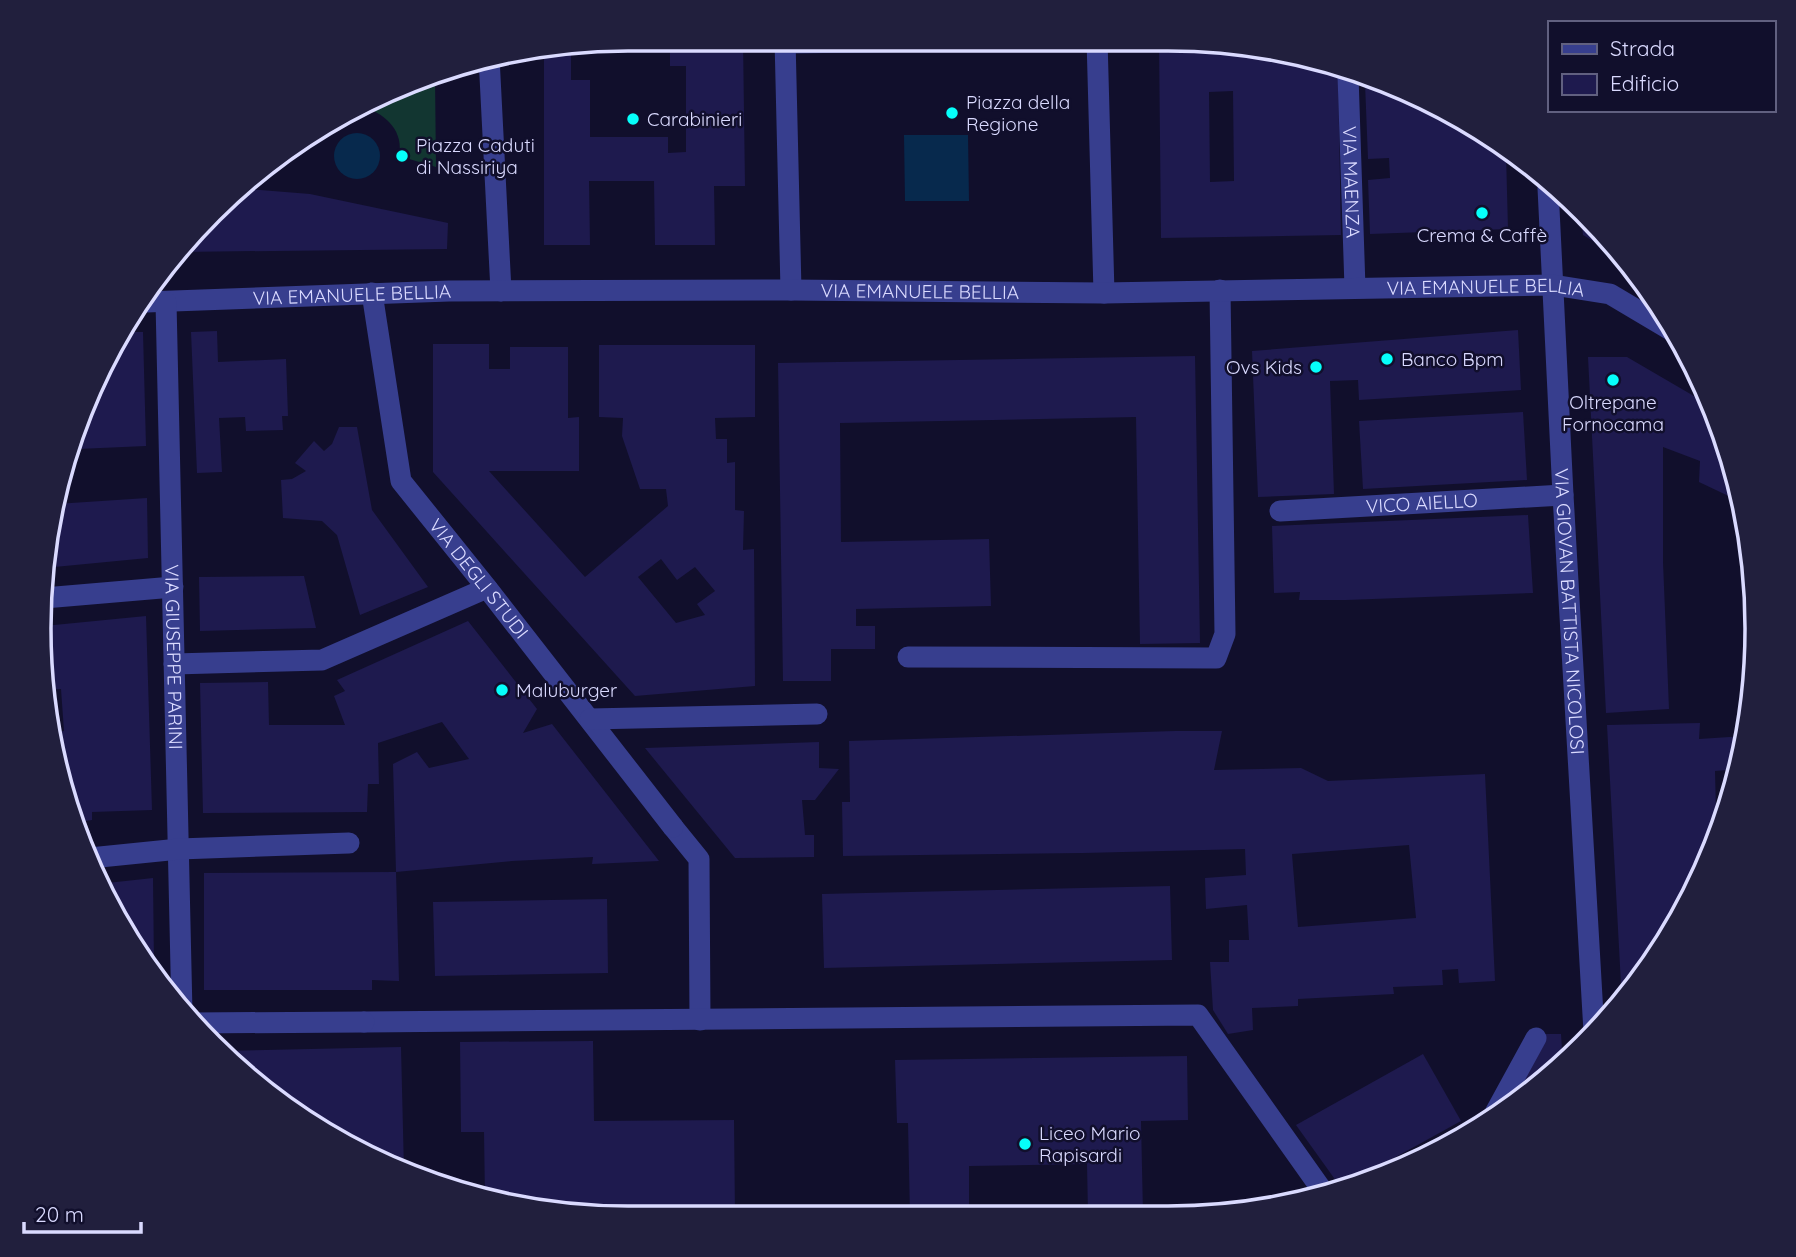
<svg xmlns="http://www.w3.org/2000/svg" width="1796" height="1257" viewBox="0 0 1796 1257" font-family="Quicksand,sans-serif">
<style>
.green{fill:#123631}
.water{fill:#07294d}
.building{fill:#1e1a4e;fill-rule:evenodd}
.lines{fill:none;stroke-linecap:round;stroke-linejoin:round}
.lane{stroke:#373e8e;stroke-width:21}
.street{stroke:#373e8e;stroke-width:21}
.poi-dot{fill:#06fffb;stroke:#110f2c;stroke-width:2.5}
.labels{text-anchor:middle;stroke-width:5;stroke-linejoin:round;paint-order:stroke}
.poi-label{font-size:19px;fill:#dadaff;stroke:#110f2c;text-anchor:start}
.street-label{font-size:19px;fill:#dadaff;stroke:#110f2c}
.rim{fill:none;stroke:#dadaff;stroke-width:3.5}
</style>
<rect width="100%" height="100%" fill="#110f2c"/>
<path class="green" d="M435 77 436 167 399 156C404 132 387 115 366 108Z"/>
<g class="water">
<circle cx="357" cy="156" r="23"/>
<polygon points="904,135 968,135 969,201 905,201"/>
</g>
<g class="building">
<polygon points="670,39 743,39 745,186 714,186 715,245 655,245 654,181 589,181 590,245 544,245 544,50 571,46 571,80 590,80 590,137 668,137 668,153 686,152 686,66 670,66"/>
<path d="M1184 40 1283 50 1338 71 1341 235 1161 238 1159 41ZM1233 91 1234 181 1210 182 1209 92Z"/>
<polygon points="1365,83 1370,83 1463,118 1506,153 1508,229 1370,234 1368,180 1390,178 1389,158 1368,159"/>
<polygon points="249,183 249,189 310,194 448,223 447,249 177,252 185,240"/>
<polygon points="1581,215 1611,239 1626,260 1583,235"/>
<polygon points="1518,330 1521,390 1359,400 1358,380 1330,381 1334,494 1258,497 1252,351"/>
<polygon points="217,331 218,362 286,359 288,416 282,416 283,430 246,431 245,417 219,418 222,472 197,473 191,332"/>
<polygon points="127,332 143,332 146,446 78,449 73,443 84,402"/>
<path d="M433 344H489V369H510V347H568V418L579 417V471H489L585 577 668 506 666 489H640L622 436 623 418 599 417V345H755V417L715 418 716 439H727V463L735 462V510L744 511 743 550 754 549 755 686 635 696 433 472ZM661 559 677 580 695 567 715 591 697 604 705 615 676 623 638 577Z"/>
<polygon points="1195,356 1200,643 1140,644 1136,417 840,423 841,542 989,539 991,606 856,609 856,626 875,626 875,649 831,649 831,681 783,681 778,363"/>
<polygon points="1588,357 1627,357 1711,406 1726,438 1744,517 1737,514 1737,500 1699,482 1700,461 1663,447 1663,562 1669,709 1606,713"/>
<polygon points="1523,412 1527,480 1363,489 1359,421"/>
<polygon points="339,427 357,427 372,510 428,587 360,615 337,535 322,521 283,518 281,480 292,479 306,471 295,463 314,441 324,451 332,444"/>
<polygon points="147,498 148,558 44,568 44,551 56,504"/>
<polygon points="1528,515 1533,593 1346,600 1299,600 1300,592 1274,593 1272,526"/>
<polygon points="304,576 316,628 200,631 199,577"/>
<polygon points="146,616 152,810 92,812 92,820 79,822 52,733 64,731 61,689 44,690 44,626"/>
<polygon points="468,621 537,709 523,733 552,724 659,861 592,864 593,857 512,861 396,872 393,764 417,752 429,768 469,759 442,722 378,743 379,784 368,784 367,812 203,813 200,683 268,682 269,725 345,725 334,696 345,691 337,680"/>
<polygon points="1700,723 1699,739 1745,736 1739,769 1715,771 1716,812 1726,811 1697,889 1636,987 1622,1003 1607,725"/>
<path d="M1175 731H1222L1214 770 1301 768 1328 781 1485 774 1495 981 1459 983 1458 969 1442 970 1443 985 1393 987 1394 994 1298 999V1006L1252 1008 1253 1030 1228 1034 1213 1010 1210 962H1229V940H1249L1247 905 1206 909 1205 878 1246 875 1245 849 1083 853 843 856 842 802H850L849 741ZM1409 845 1416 918 1298 927 1292 854Z"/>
<polygon points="819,742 819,768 839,769 815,800 802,800 805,835 814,835 814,857 735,858 645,748"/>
<polygon points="396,872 399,981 372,980 372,990 204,990 204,873"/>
<polygon points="153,878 154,966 154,971 98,884"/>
<polygon points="1170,886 1172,960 824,968 822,894"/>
<polygon points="607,899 608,973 435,976 433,902"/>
<polygon points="1545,1034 1561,1034 1563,1065 1557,1072 1505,1106"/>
<polygon points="593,1041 594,1121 734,1120 735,1216 590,1217 485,1200 484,1132 461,1132 460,1042"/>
<polygon points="401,1047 404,1171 368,1158 270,1097 221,1051"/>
<polygon points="1423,1054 1461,1121 1354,1180 1339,1185 1296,1125"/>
<polygon points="1187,1056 1188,1120 1141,1121 1143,1214 1088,1214 1087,1164 969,1166 969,1215 910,1215 908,1123 897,1123 895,1060"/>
</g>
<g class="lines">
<g class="lane">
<polyline points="908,657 1216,658 1225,634 1220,290"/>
<polyline points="673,827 699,859 700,1020"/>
<polyline points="364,1022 1198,1015 1322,1190"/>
</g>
<g class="street">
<polyline points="785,39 791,290"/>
<polyline points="1097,39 1104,293"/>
<polyline points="785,43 1088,39"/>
<polyline points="489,57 501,291"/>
<path id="s1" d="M1348 75 1355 288"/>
<path id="s2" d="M1548 188 1563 495 1594 1032"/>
<path id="s3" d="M372 293 401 481 487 588 673 827"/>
<path id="s4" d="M146 302 449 291 791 290 1104 293 1553 285 1610 294 1679 335"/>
<path id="s5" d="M166 302 182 1013"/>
<path id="s6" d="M1280 511 1563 495"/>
<polyline points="44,598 173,587"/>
<polyline points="174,664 322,660 487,588"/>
<polyline points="590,719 817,714"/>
<polyline points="90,858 179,849 349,843"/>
<polyline points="190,1023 364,1022"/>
<polyline points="1495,1113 1536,1038"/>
</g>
</g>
<g class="poi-dot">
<circle cx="952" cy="113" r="7"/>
<circle cx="633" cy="119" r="7"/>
<circle cx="402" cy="156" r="7"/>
<circle cx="1482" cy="213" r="7"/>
<circle cx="1387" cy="359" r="7"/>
<circle cx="1316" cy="367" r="7"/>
<circle cx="1613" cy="380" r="7"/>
<circle cx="502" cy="690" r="7"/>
<circle cx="1025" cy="1144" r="7"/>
</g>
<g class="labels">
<g class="poi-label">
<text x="966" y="109">Piazza della<tspan x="966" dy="22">Regione</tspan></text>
<text x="647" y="126">Carabinieri</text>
<text x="416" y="152">Piazza Caduti<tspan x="416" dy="22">di Nassiriya</tspan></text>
<text x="1482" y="242" text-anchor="middle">Crema &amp; Caffè</text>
<text x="1401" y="366">Banco Bpm</text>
<text x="1302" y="374" text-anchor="end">Ovs Kids</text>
<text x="1613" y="409" text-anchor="middle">Oltrepane<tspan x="1613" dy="22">Fornocama</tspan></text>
<text x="516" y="697">Maluburger</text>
<text x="1039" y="1140">Liceo Mario<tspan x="1039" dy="22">Rapisardi</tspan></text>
</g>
<g class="street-label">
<text dy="7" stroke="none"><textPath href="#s1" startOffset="107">VIA MAENZA</textPath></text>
<text dy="7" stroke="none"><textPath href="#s4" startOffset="1340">VIA EMANUELE BELLIA</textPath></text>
<text dy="7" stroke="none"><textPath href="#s4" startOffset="774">VIA EMANUELE BELLIA</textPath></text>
<text dy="7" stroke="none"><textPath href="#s4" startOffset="206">VIA EMANUELE BELLIA</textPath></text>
<text dy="7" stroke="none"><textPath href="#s6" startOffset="142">VICO AIELLO</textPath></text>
<text dy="7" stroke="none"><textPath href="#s3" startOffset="315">VIA DEGLI STUDI</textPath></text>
<text dy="7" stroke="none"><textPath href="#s2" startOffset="424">VIA GIOVAN BATTISTA NICOLOSI</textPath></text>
<text dy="7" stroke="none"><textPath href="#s5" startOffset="355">VIA GIUSEPPE PARINI</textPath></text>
</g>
</g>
<path d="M0 0H1796V1257H0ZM628 51H1168A577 577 0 0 1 1745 628V629A577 577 0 0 1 1168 1206H628A577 577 0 0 1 51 629V628A577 577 0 0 1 628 51Z" fill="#211f3d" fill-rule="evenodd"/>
<path class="rim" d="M628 51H1168A577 577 0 0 1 1745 628V629A577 577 0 0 1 1168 1206H628A577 577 0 0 1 51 629V628A577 577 0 0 1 628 51Z"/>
<rect x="1548" y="21" width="228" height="91" fill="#110f2c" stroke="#616080" stroke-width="2"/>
<rect x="1562" y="44" width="35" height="10" fill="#373e8e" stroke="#616080" stroke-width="2"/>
<text x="1610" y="56" font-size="21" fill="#dadaff">Strada</text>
<rect x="1562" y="74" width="35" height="21" fill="#1e1a4e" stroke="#616080" stroke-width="2"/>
<text x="1610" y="91" font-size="21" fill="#dadaff">Edificio</text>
<path d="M24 1222v10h117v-10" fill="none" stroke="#dadaff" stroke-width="3.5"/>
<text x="35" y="1222" font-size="21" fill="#dadaff" stroke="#110f2c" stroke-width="5" paint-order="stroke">20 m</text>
</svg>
